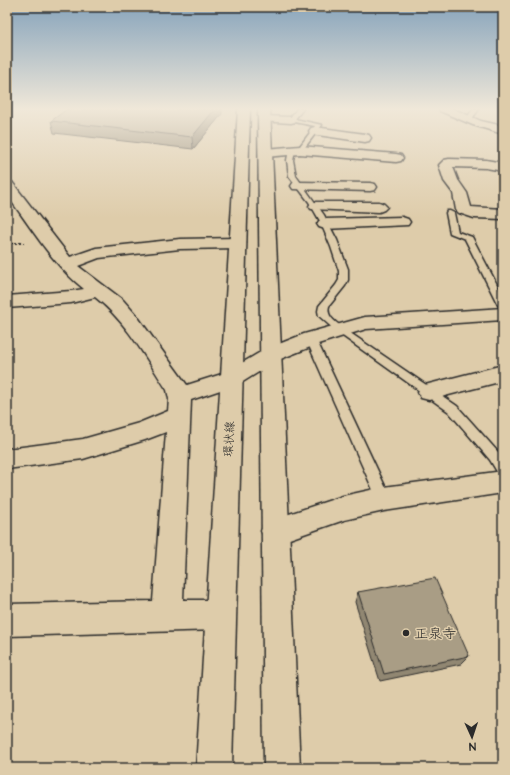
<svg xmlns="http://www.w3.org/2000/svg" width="510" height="775" viewBox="0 0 510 775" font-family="'Architects Daughter','Klee One',sans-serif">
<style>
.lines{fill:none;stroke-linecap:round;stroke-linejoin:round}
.service-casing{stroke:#2b2b2b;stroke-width:3}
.minor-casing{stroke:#2b2b2b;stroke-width:3}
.tertiary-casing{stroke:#2b2b2b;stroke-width:3}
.path{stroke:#2b2b2b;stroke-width:2;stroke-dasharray:2 2;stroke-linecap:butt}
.service{fill:#deccaa;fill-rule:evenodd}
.minor{fill:#deccaa;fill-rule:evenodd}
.tertiary{fill:#deccaa;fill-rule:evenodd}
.wall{fill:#918772;stroke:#2b2b2b}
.shaded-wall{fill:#766e5d;stroke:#2b2b2b}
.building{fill:#a99d85;stroke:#2b2b2b}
.poi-dot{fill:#2b2b2b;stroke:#deccaa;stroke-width:1.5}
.labels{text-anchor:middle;stroke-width:3;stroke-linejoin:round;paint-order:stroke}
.street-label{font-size:12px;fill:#2b2b2b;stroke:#deccaa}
.near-poi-label{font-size:14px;fill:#2b2b2b;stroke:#deccaa;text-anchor:start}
</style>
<rect width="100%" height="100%" fill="#deccaa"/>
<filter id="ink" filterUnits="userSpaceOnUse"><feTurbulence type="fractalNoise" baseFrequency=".025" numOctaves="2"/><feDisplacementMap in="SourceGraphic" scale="8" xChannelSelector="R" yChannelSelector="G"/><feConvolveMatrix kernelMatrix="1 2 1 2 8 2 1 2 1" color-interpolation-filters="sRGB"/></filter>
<g filter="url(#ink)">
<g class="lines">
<defs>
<g id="service">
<polygon points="297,109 303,109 295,119 322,125 302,151 300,152 297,150 315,126 289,121 288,120"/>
<polygon points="473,109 479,109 471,120 467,120 466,119"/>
<path d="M292 148 295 150 293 160 296 176 324 215 337 240 348 269V280L345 286 329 306C326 317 336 322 343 328L457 406 498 452 503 460V476L499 475 490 460 449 412 337 332 319 316 318 311 319 306 336 285 339 280V271L331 247 320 221 309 202 289 176 287 160 289 150Z"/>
<polygon points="447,211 450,211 454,213 458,232 472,237 503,296 503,308 498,305 465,239 450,233 446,213"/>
<polygon points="311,336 316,339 391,499 389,503 384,505 379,503 377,499 306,339"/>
</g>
<g id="minor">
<polygon points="439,109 454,109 481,121 503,126 503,134 473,125 440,111"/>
<polygon points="265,116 291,117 295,118 297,120 295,122 291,123 261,121 259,119 261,117"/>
<polygon points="315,127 365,134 369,135 371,138 369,141 365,142 311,134 309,131 311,128"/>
<polygon points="300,146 396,154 401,155 403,158 401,161 396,162 300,154 265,157 260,156 259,153 260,150 265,149"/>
<polygon points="449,159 486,160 503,163 503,171 486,168 453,167 458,180 467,193 471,207 503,209 503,219 474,218 459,213 456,210 453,193 444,181 439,165 444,160"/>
<path d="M7 181 12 182 70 257 96 248 180 239 238 238 244 240 246 243 244 246 238 248 180 249 99 258 78 266 123 300 137 316 187 385 225 373 264 350 304 334 365 317 503 308V320L366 329 318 344 278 360 241 383 191 400 183 600H219L230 604 234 615 230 626 219 630 7 636V604L153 601 166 432 145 440 83 459 7 469V449L83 439 139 423 168 411 169 399 167 390C146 358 126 321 95 297L71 303 7 308V296L71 291 84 289C52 264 31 227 7 195Z"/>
<polygon points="298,182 370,183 375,184 377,187 375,190 370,191 293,189 291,186 293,183"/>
<polygon points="316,202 379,202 384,204 387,207 384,210 379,212 311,209 309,206 311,203"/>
<polygon points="402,217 408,219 410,222 408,225 325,229 319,227 317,224 319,221 325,219"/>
<polygon points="503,365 503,381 429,400 421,398 418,392 421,386"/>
<polygon points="503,471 503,493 384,511 344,520 275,544 265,540 261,531 265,522 343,496 384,487"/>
</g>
<g id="tertiary">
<polygon points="238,109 250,109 232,768 196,768"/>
<polygon points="258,109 270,109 300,768 264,768"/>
</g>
</defs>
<use href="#service" class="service-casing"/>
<use href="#minor" class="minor-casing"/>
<use href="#tertiary" class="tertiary-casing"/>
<polyline class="path" points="7,243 24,243"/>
<use href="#service" class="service"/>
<use href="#minor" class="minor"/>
<use href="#tertiary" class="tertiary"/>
</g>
<g class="wall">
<polygon points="222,114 193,149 54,133 51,121"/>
<polygon points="358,592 469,656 461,664 380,681 355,602"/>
</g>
<polygon class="shaded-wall" points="215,109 222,109 222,114 193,149 192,137"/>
<g class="building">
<polygon points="67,109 215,109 192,137 51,121"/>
<polygon points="435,578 469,656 384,674 358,592"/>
</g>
</g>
<linearGradient id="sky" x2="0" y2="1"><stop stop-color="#86a3bb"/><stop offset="0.5" stop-color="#f0e8d9"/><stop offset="1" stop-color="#f0e8d9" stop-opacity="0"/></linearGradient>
<rect width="510" height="218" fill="url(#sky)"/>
<circle class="poi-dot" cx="406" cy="633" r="4"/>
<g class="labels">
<g class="street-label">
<text transform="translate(229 439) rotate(-87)" y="4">環状線</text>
</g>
<g class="near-poi-label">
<text x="414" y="638">正泉寺</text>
</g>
</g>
<rect width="510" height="775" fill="none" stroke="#deccaa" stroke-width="24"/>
<rect x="12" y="12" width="486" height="751" fill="none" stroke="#2b2b2b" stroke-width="1.5" filter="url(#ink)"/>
<g transform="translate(472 737) rotate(177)" stroke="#deccaa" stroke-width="3" paint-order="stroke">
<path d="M0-3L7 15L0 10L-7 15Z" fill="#2b2b2b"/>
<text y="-6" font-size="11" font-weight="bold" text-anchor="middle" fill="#2b2b2b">N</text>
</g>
</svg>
